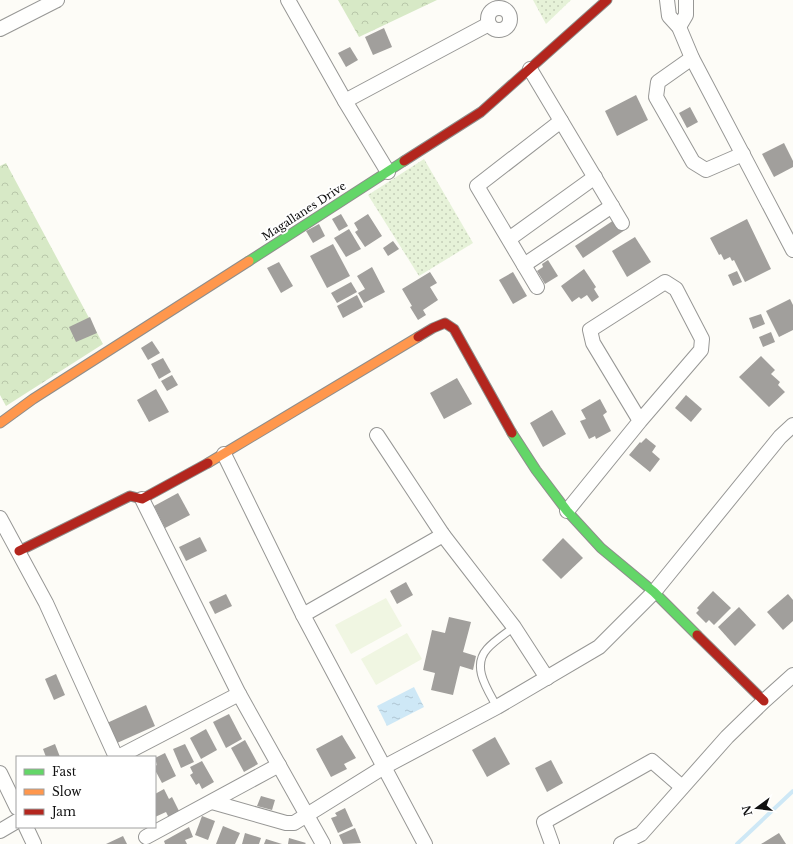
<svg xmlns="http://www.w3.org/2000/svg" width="793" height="844" viewBox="0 0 793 844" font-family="'Libre Baskerville',serif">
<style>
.green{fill:url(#green-dots)}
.forest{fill:url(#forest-crowns)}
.pitch{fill:#f0f6e2}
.water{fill:url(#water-ripples)}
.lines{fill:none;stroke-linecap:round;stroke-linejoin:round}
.stream{stroke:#cee8f6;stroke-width:4}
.building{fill:#a19f9c}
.lane-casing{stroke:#979795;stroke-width:9}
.street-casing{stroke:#979795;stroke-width:16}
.fast-casing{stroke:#8e8d8b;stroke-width:11}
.slow-casing{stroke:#8e8d8b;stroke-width:11}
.jam-casing{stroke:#8e8d8b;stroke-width:11}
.lane{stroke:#fffffe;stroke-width:7}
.street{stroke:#fffffe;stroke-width:14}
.fast{stroke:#63d668;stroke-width:9}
.slow{stroke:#ff974d;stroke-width:9}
.jam{stroke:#b3261e;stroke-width:9}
.labels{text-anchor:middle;stroke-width:4;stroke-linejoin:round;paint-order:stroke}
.street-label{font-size:11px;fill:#111;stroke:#fff}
</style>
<defs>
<pattern id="green-dots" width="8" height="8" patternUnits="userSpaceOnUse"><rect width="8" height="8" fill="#e6f2d8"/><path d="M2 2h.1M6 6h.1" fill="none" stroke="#c4ceb8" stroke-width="1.8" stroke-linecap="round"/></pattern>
<pattern id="forest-crowns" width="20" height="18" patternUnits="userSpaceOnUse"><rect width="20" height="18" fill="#d7e9c6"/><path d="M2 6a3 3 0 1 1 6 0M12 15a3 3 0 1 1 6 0" fill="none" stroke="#b8c7a9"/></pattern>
<pattern id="water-ripples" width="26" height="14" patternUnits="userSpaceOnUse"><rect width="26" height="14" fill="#cee8f6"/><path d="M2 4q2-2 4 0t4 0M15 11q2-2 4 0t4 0" fill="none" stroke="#b0c6d2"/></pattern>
</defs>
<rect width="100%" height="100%" fill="#fdfcf7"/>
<g class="green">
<polygon points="533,0 571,0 546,24"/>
<polygon points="424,159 473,243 419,276 368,195"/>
</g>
<g class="forest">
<polygon points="338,0 437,0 359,37"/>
<polygon points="6,163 103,344 6,406 0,395 0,166"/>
</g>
<g class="pitch">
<polygon points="386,598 402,626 351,654 335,625"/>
<polygon points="407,633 422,659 376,685 361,659"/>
</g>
<polygon class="water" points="414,687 424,707 387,726 377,706"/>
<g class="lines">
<polyline class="stream" points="737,844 793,791"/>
</g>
<g class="building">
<polygon points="384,28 392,47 373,55 365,37"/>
<polygon points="350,47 358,60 346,67 338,53"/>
<polygon points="636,95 648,120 617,136 605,111"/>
<polygon points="690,107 698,122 687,128 679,113"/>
<polygon points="784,143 793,161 793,167 774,177 762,154"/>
<polygon points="341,214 348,226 339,231 332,219"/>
<polygon points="368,214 382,236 365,247 355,232 358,230 354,223"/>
<polygon points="617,218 625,230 583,258 575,246"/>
<polygon points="747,219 771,269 745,282 734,260 732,261 730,257 724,260 721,254 719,255 710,238"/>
<polygon points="319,224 325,236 313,243 306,231"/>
<polygon points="349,229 361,249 346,257 334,238"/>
<polygon points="635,237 651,262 627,277 612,251"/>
<polygon points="393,241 399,249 388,256 383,248"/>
<polygon points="333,244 350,276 327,288 310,256"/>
<polygon points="548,260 558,276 545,284 537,271 543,267 542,264"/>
<polygon points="279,262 293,286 281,293 267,268"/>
<polygon points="372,267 385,292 364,303 358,293 365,289 357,276"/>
<polygon points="584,269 596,287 594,289 599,297 592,302 587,295 581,299 579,297 572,302 561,286"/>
<polygon points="737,271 742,282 733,286 728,275"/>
<polygon points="430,272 437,283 430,287 438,300 423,310 426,315 418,320 410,307 412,306 402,289"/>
<polygon points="513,272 527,296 513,304 499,280"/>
<polygon points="351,282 357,292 337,303 331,293"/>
<polygon points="357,295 363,307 343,318 337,306"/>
<polygon points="790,299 793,305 793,330 779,337 766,311"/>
<polygon points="761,314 765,324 753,329 749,318"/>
<polygon points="90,317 97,333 76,342 69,327"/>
<polygon points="771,332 775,342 763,347 759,337"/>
<polygon points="152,341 160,353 148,360 141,348"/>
<polygon points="761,356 775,370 771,374 780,382 778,385 785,392 769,407 739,377"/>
<polygon points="163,358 171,372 159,379 151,364"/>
<polygon points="172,375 178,385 167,391 161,381"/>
<polygon points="457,378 472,404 444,419 430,393"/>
<polygon points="156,389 169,412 149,422 137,400"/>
<polygon points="686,395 702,409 691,422 675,408"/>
<polygon points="600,399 607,412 603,415 611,431 596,439 595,436 589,439 580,421 586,419 581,410"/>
<polygon points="552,410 566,434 543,447 530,423"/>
<polygon points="646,438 656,446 652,452 660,459 650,472 629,455 640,442 641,443"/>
<polygon points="178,493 190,515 165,528 154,506"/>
<polygon points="200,537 207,551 186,561 179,547"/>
<polygon points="563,538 583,558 561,579 542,560"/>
<polygon points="406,582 413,595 397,604 390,591"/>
<polygon points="713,591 731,608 714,625 709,620 706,623 696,613 699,610 697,608"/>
<polygon points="226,594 232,606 215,614 209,602"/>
<polygon points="788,594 793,600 793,621 783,630 767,612"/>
<polygon points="739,607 756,625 735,646 718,627"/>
<polygon points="449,617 471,622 463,652 476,656 473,670 460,666 453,695 431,690 435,673 423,670 432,630 445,633"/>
<polygon points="56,674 65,695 54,700 45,679"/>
<polygon points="146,705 155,726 117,743 107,723"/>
<polygon points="229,714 242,739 226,748 213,722"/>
<polygon points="206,729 217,750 201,759 190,738"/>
<polygon points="342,735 356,758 344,764 347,769 331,777 316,749"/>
<polygon points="495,737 510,764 487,777 472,750"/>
<polygon points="245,740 258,764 244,772 231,748"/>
<polygon points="55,744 60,757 46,757 43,749"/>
<polygon points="185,744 194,762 181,768 173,749"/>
<polygon points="165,753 176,776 162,783 155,770 155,766 157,765 155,758"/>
<polygon points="551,760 563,783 547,792 535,768"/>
<polygon points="202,761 214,782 202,789 199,783 196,785 190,775 193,773 190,767"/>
<polygon points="164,789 169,799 172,797 180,813 169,818 166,812 155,817 155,794"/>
<polygon points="261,796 275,800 272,810 257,806"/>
<polygon points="345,808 353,826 338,833 331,818 337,816 335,813"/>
<polygon points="202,816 215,821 208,840 195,835"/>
<polygon points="223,826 240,833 235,844 216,844"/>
<polygon points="189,827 193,837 185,840 187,844 165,844 164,841"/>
<polygon points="355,828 361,843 343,844 339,835"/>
<polygon points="245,833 261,838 259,844 242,844"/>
<polygon points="779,833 786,844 761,844"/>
<polygon points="123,836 127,844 106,844"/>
<polygon points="289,838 306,843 305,844 288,844"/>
<polygon points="266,839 282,844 264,844"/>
</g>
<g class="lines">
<defs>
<path id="lane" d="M497 707C488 690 471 667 487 649 494 641 505 634 514 627"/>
<g id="street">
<polyline points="288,0 345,101 388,172"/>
<polyline points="667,0 669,16 679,27 692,58 793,250"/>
<circle cx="499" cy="19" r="11"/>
<polyline points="679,27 686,15 686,0"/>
<polyline points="0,29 57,0"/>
<polyline points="692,58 658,82 656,97 693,162 706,170 743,154"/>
<polyline points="530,69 622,223"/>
<polyline points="345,101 489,24"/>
<polyline points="509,239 595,177"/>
<polyline points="524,265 612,206"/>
<polyline points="537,287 477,186 561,121"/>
<polyline points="377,435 443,535 514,627 547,678"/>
<polyline points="224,454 303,615 425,844"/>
<polyline points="142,499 239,694 323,844"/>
<polyline points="567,511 640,421 701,350 702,339 676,289 665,282 590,330 593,343 640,421"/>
<polyline points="0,518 46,603 116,757"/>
<polyline points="303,615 443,535"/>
<polyline points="118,757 239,694"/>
<polyline points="0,773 17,808"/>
<polyline points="212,802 286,823 294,823 384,767 497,707 599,647 654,592 780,437 793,425"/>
<polyline points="26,827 34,844"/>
<polyline points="0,831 17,821"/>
<polyline points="146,837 279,765"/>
<polyline points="552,844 544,822 652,761 682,787"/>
<polyline points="621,844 641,834 727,737 764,701 793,675"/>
</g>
<g id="fast">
<polyline points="249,261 404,161"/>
<polyline points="512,433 536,470 567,511 601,548 654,592 697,635"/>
</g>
<g id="slow">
<polyline points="0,423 33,399 249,261"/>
<polyline points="208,463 418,337"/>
</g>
<g id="jam">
<polyline points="404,161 481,112 607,0"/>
<polyline points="418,337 433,328 445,323 454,329 512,433"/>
<polyline points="19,551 130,496 142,499 208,463"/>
<polyline points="697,635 764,701"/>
</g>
</defs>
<use href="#lane" class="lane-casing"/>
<use href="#street" class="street-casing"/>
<use href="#fast" class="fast-casing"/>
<use href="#slow" class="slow-casing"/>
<use href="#jam" class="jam-casing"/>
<use href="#lane" class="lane"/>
<use href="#street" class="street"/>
<use href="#fast" class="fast"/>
<use href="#slow" class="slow"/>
<use href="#jam" class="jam"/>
</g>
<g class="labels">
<g class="street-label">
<text transform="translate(304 211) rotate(-33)" y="4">Magallanes Drive</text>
</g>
</g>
<rect x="16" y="756" width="140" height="72" fill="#ffffff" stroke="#a0a0a0"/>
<rect x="24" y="769" width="20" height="6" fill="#63d668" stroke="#a0a0a0"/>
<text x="52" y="776" font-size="12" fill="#111111">Fast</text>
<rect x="24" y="789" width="20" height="6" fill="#ff974d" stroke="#a0a0a0"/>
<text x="52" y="796" font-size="12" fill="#111111">Slow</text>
<rect x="24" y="809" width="20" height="6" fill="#b3261e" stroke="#a0a0a0"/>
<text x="52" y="816" font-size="12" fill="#111111">Jam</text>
<g transform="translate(757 808) rotate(255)" stroke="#ffffff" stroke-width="3" paint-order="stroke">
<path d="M0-3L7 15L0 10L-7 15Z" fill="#111111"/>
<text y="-6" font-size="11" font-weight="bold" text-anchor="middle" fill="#111111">N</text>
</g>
</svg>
